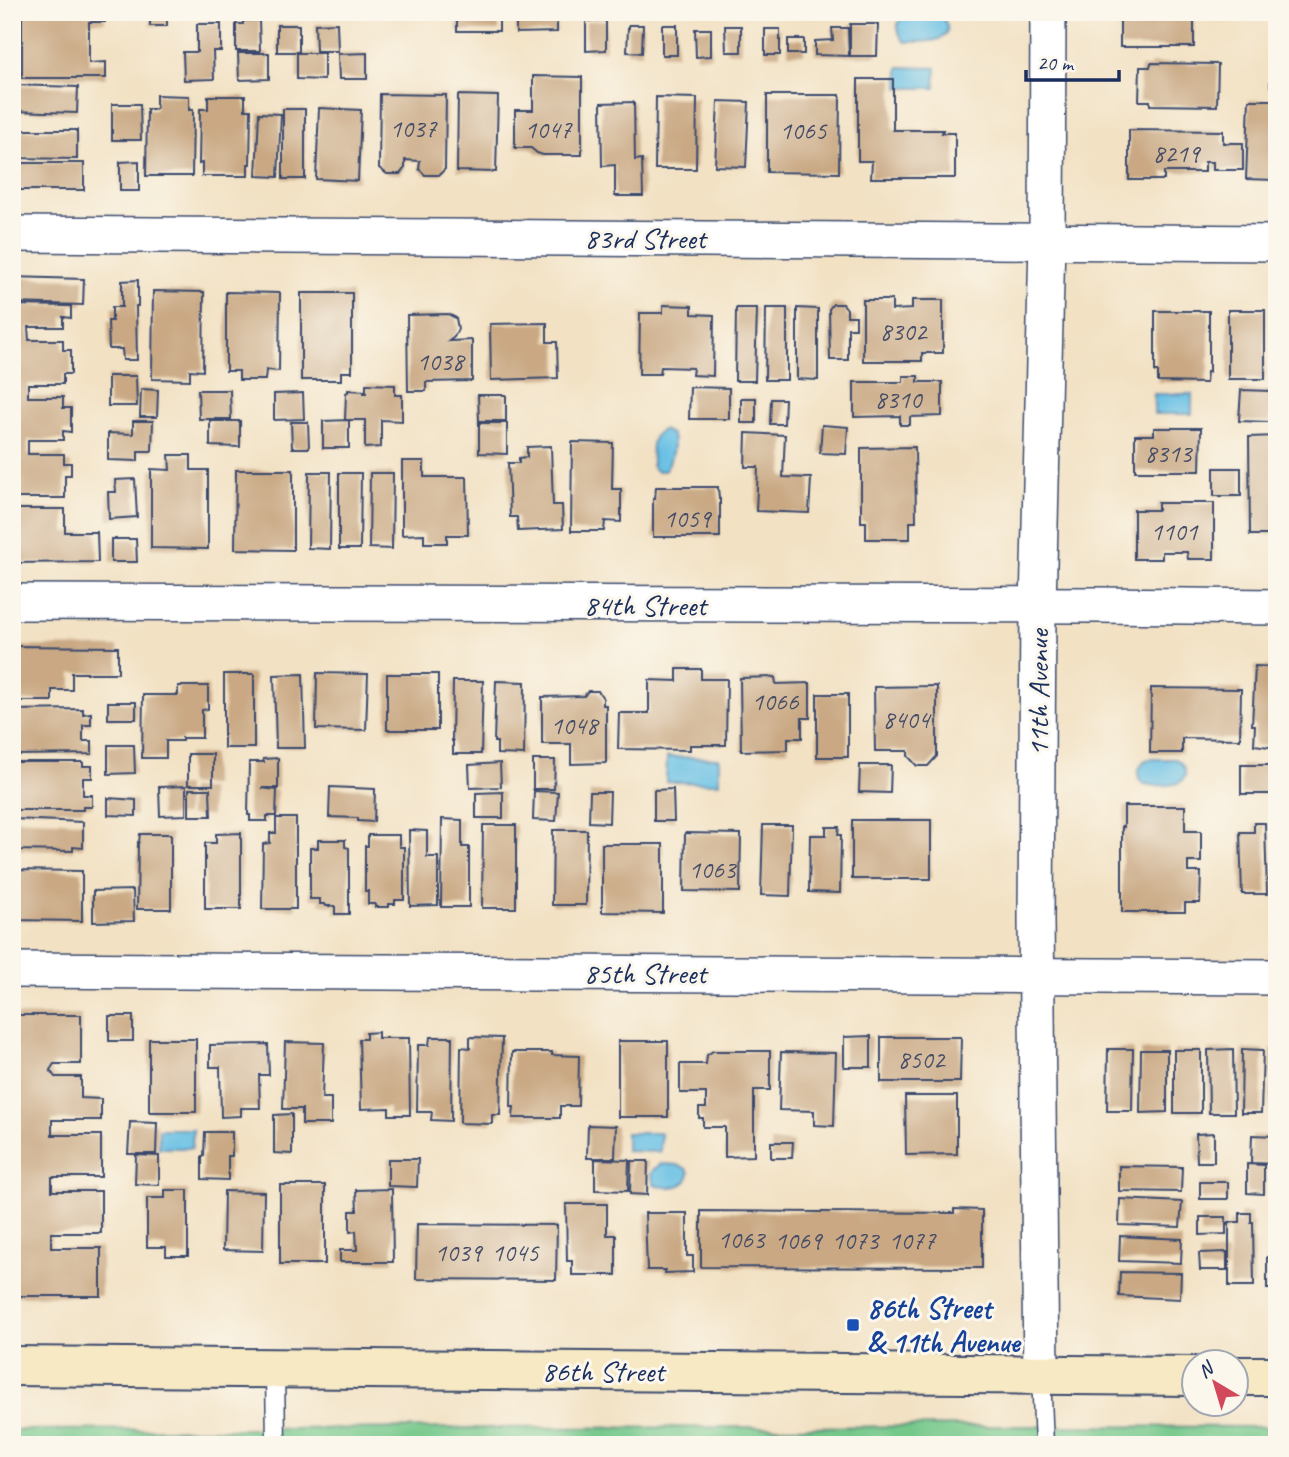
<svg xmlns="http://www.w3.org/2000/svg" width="1289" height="1457" viewBox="0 0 1289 1457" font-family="Caveat,sans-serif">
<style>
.green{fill:#75c88a;stroke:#487c74;stroke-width:2}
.water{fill:#67c0e4;stroke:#4178a1;stroke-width:2}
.building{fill:#c9a883}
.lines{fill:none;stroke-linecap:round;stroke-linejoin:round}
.lane-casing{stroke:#3b4a6d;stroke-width:21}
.street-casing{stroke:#3b4a6d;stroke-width:38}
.secondary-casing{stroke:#3b4a6d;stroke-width:42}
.lane{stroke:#fff;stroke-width:18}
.street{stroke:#fff;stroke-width:35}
.secondary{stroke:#f7e9c3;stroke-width:38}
.transit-dot{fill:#1a4fb4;stroke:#fbf7ec;stroke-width:2.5}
.labels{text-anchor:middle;stroke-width:6;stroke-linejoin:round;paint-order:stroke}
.number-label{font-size:26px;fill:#464d67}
.street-label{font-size:30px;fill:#1b2f5e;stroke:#fbf7ec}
.transit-label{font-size:30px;font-weight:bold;fill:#164399;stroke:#fbf7ec;text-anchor:start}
</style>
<rect width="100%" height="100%" fill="#fbf7ec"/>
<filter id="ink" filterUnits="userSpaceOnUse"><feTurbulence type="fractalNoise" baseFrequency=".0143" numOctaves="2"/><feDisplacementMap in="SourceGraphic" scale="14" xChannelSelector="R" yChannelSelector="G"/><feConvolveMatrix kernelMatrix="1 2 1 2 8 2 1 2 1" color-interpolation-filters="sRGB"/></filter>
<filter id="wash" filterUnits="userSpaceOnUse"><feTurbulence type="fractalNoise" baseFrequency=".00686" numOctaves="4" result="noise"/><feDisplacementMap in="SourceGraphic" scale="28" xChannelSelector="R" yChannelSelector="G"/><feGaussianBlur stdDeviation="1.57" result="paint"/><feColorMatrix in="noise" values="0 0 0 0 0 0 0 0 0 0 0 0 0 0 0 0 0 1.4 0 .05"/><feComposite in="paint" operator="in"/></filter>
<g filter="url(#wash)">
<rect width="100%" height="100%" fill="#f2e1c3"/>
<polygon class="green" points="1008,1426 1277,1427 1277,1445 12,1445 12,1430"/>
<g class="water">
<path d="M907 15C909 15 916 18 918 18 925 19 934 14 940 17 944 19 946 22 947 26 951 45 917 41 905 42 897 33 893 20 907 15Z"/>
<polygon points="899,67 936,68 935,88 899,88"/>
<rect x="1154" y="394" width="38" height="20"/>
<path d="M663 430 671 434C676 443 671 463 664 471H657L654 469 652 466C652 453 648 435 663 430Z"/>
<polygon points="667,757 719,758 719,783 666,782"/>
<path d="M1149 759H1176C1184 764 1190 775 1180 782 1174 786 1146 787 1141 782 1139 779 1138 775 1138 771L1144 761Z"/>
<polygon points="159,1129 193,1129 192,1148 159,1148"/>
<polygon points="626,1133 661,1133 660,1152 626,1151"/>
<path d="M661 1164C670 1165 683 1163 689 1172L687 1181C680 1188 663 1189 654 1184L651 1174 653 1170Z"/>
</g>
<g id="blocks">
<g class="building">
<polygon points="22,12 105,12 105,22 89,22 89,63 106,62 106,78 22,78"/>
<rect x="150" y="12" width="17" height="14"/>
<polygon points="267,12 290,12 290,15 267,16"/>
<rect x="457" y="12" width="42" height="19"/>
<polygon points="516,12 567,12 567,17 557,18 557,32 516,33"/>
<rect x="1120" y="12" width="74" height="35"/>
<polygon points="259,20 260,51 236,51 236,24 243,24 243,21"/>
<polygon points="606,20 606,50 586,51 586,21"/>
<polygon points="337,23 338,51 316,51 315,24"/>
<polygon points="197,24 221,24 221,51 213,51 214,79 184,80 183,52 197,52"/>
<polygon points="850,24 878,24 877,56 850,56"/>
<polygon points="277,25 299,25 299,53 324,53 324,80 297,79 297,52 277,52"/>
<polygon points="629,25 643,25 642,53 627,52 628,28 629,28"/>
<rect x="662" y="25" width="15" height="30"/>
<polygon points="725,26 741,26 741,52 726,52"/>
<polygon points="832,28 848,28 849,56 815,55 815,41 833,40"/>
<polygon points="695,29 711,29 711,56 696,57"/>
<rect x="765" y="29" width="15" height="26"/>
<rect x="788" y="39" width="16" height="15"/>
<polygon points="238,53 269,53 269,79 239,80"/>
<polygon points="367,53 367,79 339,79 338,54"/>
<rect x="1270" y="59" width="7" height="27"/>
<polygon points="1151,63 1218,64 1217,106 1150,105 1150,101 1139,101 1140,67 1150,67"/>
<polygon points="533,76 582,77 582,155 543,155 537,153 531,148 515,148 515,110 533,110"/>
<polygon points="858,79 893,79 893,130 943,130 942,133 955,133 955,178 871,178 872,161 858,161"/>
<polygon points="12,85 78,87 77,113 12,111"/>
<polygon points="380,94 446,95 445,169 439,175 425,175 419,169 420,161 405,160 405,168 400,174 387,174 379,168"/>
<polygon points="156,95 189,96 189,110 193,110 192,176 146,176 147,109 156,109"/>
<polygon points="458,95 498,96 496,172 457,171"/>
<polygon points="767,95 840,95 839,173 767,172"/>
<polygon points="208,96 245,96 245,110 251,110 250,164 248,164 248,176 202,176 202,163 199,164 200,109 208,109"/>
<polygon points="656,97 697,98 696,169 655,169"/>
<polygon points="1249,100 1275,100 1274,115 1277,115 1275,180 1246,179"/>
<polygon points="718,101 749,102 746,167 715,166"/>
<polygon points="634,102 635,160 642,159 643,196 615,196 615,165 602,166 601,103"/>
<polygon points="112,104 140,104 141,140 112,140"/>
<polygon points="319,108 361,110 358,181 316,179"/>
<rect x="283" y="109" width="22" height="70"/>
<polygon points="259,113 281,114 278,177 256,176"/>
<polygon points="12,130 77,130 77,159 12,158"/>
<polygon points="1129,130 1223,131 1223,143 1243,143 1243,170 1213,170 1213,162 1205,162 1205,172 1164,172 1164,180 1129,180"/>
<polygon points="139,161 139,191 120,191 120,162"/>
<rect x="12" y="163" width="72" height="27"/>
<polygon points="12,277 84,279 83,305 12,303"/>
<polygon points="138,280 138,306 136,306 137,360 123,360 122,349 109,349 108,321 112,321 112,307 122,307 122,281"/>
<polygon points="153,291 204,292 203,371 190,370 190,380 152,379"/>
<polygon points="226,292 280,293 279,371 266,370 265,380 239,380 239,371 226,371"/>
<polygon points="301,293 352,293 352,372 341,372 341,380 301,380"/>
<polygon points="863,300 892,300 892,310 912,309 912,300 943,300 943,353 922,353 922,361 863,361"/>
<polygon points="833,304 843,304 847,309 847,316 856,316 856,328 848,328 848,360 830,360 829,309"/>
<polygon points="12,305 71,306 71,318 63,317 63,327 28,327 29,340 63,340 63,350 71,350 71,374 63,374 63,384 28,384 28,397 63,397 63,408 71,408 71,432 63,431 63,440 28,440 28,454 64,454 64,463 71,463 71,475 65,475 65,498 12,498"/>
<polygon points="663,305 692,306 692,314 714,315 713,376 692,375 693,368 661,367 660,374 639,374 640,313 663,313"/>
<polygon points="736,308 757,308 755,381 735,381"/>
<polygon points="766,308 787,308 787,380 765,380"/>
<polygon points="797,308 818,309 818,380 797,379"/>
<rect x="1228" y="310" width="37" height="69"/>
<polygon points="1155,311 1209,311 1209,372 1207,372 1206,383 1158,382 1158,372 1155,372"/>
<polygon points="448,314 456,318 458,329 454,337 449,341 472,340 472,381 426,382 426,391 408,391 407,315"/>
<polygon points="1272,314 1277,314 1277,385 1274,385"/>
<polygon points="547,323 547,342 557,342 558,378 491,380 490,324"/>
<polygon points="108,376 136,376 137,406 108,406"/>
<polygon points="903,376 918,376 918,382 942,382 942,416 910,417 910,425 900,425 900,416 854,417 854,382 903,382"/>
<polygon points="366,384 395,385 395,395 402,395 402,421 381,420 381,447 365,448 365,420 345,420 346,393 348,392 348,390 364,391 364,393 366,393"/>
<polygon points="690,387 729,388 729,419 689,419"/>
<polygon points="141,389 158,390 157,417 140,417"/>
<polygon points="198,390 230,390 231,419 199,419"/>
<polygon points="1241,390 1271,391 1270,422 1239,421"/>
<polygon points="303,393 304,419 274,420 274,394"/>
<polygon points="478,395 506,395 506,421 479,421"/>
<rect x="741" y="398" width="15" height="25"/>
<polygon points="771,399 785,399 784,424 770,424"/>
<polygon points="349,420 349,448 323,448 323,421"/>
<polygon points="133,421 153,421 152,451 138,451 138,461 108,460 108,433 133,434"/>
<polygon points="210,421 240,421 240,447 210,446"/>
<polygon points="291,422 308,422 309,448 292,448"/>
<polygon points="479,423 507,423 507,454 479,453"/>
<polygon points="822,425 848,427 846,454 820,453"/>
<polygon points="1154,428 1201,428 1200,471 1135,471 1135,435 1154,435"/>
<polygon points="746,433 785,435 783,477 811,478 809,513 756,511 758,467 745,467"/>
<polygon points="1277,436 1277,535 1250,535 1249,437"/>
<polygon points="572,442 613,443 612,489 621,489 621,522 605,521 604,531 571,531"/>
<polygon points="551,446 553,505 562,505 563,529 518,531 517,517 510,517 508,463 519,463 519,458 527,457 527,447"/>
<polygon points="915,447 916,522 910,522 910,539 866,539 866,522 861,522 861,448"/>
<polygon points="169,455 191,455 191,470 208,470 208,549 151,548 151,469 170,470"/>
<polygon points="402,461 424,461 424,477 467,477 468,535 447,535 447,543 424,543 424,534 402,535"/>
<rect x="1214" y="468" width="27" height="28"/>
<polygon points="236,470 293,470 293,550 235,549"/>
<polygon points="309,472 331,472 330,549 308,548"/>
<polygon points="339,473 361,473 360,549 339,549"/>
<polygon points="370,473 393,473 392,549 369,548"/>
<polygon points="135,479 137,517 109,519 108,492 116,492 115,480"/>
<polygon points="656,487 718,487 719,499 720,499 720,537 653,537 653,499 655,499"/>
<polygon points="1158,503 1214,503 1214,559 1188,559 1187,552 1162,552 1162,559 1134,559 1134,510 1158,510"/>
<polygon points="12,509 65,509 65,532 97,532 98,562 12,563"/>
<polygon points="111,539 136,539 137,562 111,562"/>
<polygon points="12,646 118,647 118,673 72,673 72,690 52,690 52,701 12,701"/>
<polygon points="1255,666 1277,667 1277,748 1254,745 1255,725 1252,725"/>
<polygon points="677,669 701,669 701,679 727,679 726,745 690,745 690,750 618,749 619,713 649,713 649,680 677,681"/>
<polygon points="317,673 368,674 366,730 316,729"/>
<rect x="224" y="674" width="30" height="74"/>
<polygon points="303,674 305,748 276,748 274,675"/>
<rect x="387" y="674" width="51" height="56"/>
<polygon points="775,677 776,684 810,683 810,718 802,718 802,738 788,738 788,750 741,751 740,678"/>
<polygon points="453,681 483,681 481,754 453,754 453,741 452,741"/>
<polygon points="496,681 525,682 524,755 497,754 497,742 494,742"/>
<polygon points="178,686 208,686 208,709 202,710 202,738 182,738 182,741 166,741 166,758 142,758 143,695 178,695"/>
<polygon points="937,686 937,756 928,766 917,766 908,756 908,751 875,751 874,687"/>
<polygon points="1151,688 1241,689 1240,739 1182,738 1182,753 1150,753"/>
<polygon points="588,691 598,691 603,698 603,705 606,705 606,763 571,764 571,744 542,744 542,697 584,696"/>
<rect x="817" y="694" width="31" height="63"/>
<rect x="108" y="702" width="28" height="17"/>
<polygon points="83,709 83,714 91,713 91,725 83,725 83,741 92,741 92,754 13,755 12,710"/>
<polygon points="108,745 134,745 135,773 108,774"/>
<rect x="188" y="754" width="25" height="31"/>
<polygon points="278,758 278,788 261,788 277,790 276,816 267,816 267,821 250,821 250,815 248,815 249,762 264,762 263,759"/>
<polygon points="533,760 555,760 554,789 533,789"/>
<polygon points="12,762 83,762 83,766 92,766 92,778 83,778 83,795 92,795 92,807 83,807 83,810 12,810"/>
<polygon points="500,763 501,787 470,788 469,765"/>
<polygon points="860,765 891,765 890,793 859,792"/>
<rect x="1241" y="765" width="32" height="29"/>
<polygon points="186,786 186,815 160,816 159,787"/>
<polygon points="330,787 375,789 374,822 358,821 358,818 329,817"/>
<polygon points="189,789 210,789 211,816 189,816"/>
<polygon points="673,789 674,821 654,821 654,790"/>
<polygon points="534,791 558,792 556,821 533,820"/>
<polygon points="503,792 503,818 476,818 476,793"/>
<polygon points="590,792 610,792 609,823 589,822"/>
<polygon points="108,798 136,800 136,816 108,815"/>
<polygon points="1124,806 1185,806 1185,831 1201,831 1201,862 1188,862 1188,872 1201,872 1200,903 1185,903 1185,912 1122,912 1122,826 1124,827"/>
<polygon points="276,818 296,818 296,909 262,909 263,844 270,843 270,833 276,833"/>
<polygon points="12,819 83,822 83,848 73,847 73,851 12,850"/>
<polygon points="442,819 462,820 462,847 469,847 469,907 441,907"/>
<rect x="852" y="820" width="79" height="59"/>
<polygon points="1254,823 1265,823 1267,894 1242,894 1240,832 1254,832"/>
<polygon points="483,825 516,825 516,908 482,908"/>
<polygon points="763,825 792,825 790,896 761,895"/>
<polygon points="826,827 839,827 838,835 841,835 840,893 809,892 810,835 826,835"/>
<polygon points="409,830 427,831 427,857 438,857 438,905 410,906"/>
<polygon points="553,830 587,830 586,905 552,905"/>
<polygon points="241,833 241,909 205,909 205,843 216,843 216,834"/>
<polygon points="685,833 741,834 740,892 684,891"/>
<rect x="1274" y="833" width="3" height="61"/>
<polygon points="140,834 171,834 171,909 137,909 138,842 139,842"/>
<polygon points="368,835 399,835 399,847 404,847 404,900 395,900 395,904 389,904 389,907 375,907 375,904 368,904 368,891 365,891 365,846 368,846"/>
<polygon points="318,840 345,840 345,847 349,848 349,914 335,914 335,906 326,906 325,904 320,904 320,899 310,899 310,848 318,848"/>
<polygon points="602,844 663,844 663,913 602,912"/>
<polygon points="12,870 82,871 82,921 12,920"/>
<polygon points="133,890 134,921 93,922 93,891"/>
<polygon points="14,1015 81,1015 81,1064 54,1064 50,1070 55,1077 81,1077 81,1098 101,1099 101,1120 52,1120 52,1135 101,1135 101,1177 52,1177 52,1191 101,1191 101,1233 51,1233 51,1248 101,1248 101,1296 13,1296"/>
<rect x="109" y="1016" width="24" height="25"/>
<polygon points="378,1032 378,1038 409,1038 410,1115 389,1115 389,1108 361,1109 359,1039 366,1039 366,1033"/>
<polygon points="871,1036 871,1067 844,1067 844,1037"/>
<polygon points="430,1037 452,1037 451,1121 431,1120 432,1112 417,1112 418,1045 429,1045"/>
<polygon points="470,1037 502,1038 500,1115 492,1115 492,1124 460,1123 461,1047 470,1048"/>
<polygon points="881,1037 961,1037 960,1082 881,1082"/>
<rect x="149" y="1039" width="47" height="73"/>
<rect x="618" y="1041" width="50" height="76"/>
<polygon points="285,1042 324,1043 322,1098 331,1098 331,1124 302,1124 302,1109 283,1109"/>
<polygon points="268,1044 269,1075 259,1075 260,1108 241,1108 241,1116 221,1117 220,1067 210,1067 210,1045"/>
<polygon points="1108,1049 1133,1049 1132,1111 1107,1111"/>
<polygon points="1233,1049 1234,1113 1209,1113 1208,1050"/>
<polygon points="1242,1049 1263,1050 1261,1113 1241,1113"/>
<polygon points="1271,1049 1277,1049 1277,1114 1270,1114"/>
<polygon points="1141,1050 1167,1050 1167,1112 1140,1113"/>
<rect x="1174" y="1050" width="27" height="63"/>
<polygon points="713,1051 770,1051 770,1090 754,1090 754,1156 725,1157 725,1127 703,1127 703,1118 699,1118 699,1108 706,1108 706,1093 680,1093 680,1064 706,1064 707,1055"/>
<polygon points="512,1052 552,1052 552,1055 579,1056 578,1106 560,1106 560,1118 513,1118 514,1107 511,1107"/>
<polygon points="781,1052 836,1053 834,1126 814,1125 814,1111 779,1110"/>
<polygon points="905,1096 957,1096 957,1154 906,1155"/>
<polygon points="292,1114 292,1154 274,1153 274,1115"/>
<polygon points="130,1122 157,1123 156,1154 128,1154"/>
<polygon points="588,1125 616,1126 615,1158 587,1158"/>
<polygon points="205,1132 232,1132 232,1156 228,1156 228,1180 202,1179 202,1156 204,1156"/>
<polygon points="1214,1133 1214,1162 1197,1162 1196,1134"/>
<polygon points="1252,1135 1277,1136 1277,1164 1251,1163"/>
<polygon points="771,1142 793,1142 792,1158 771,1158"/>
<polygon points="136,1155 159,1156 159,1185 135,1184"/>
<polygon points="388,1159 418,1159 417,1187 388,1186"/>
<polygon points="595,1159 629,1160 628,1191 595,1190"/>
<polygon points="631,1161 648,1161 647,1195 630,1194"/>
<polygon points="1247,1164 1264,1165 1264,1194 1247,1193"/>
<polygon points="1119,1166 1182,1167 1181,1192 1119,1191"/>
<rect x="1200" y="1182" width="28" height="17"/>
<rect x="280" y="1185" width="45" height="79"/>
<polygon points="392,1189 393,1262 340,1262 340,1250 357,1250 356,1231 350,1232 350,1211 357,1211 356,1190"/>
<rect x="1273" y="1189" width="4" height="49"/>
<polygon points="165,1190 188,1190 188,1256 166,1256 166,1247 147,1247 147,1198 165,1198"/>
<polygon points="224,1191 264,1192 263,1251 223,1250"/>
<polygon points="1120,1199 1182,1202 1180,1227 1119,1225"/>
<polygon points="566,1204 607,1204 607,1235 616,1235 616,1275 572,1275 572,1261 567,1261"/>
<polygon points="954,1209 982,1210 982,1268 701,1267 701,1211 954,1213"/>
<polygon points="645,1213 687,1213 687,1256 693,1256 693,1272 665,1273 665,1270 647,1270"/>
<polygon points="1240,1213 1251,1213 1251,1222 1253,1222 1254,1286 1229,1286 1229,1222 1240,1222"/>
<polygon points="1200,1217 1226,1217 1226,1234 1200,1235"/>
<polygon points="417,1224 557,1225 556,1280 416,1279"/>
<polygon points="1120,1236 1182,1239 1181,1263 1119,1261"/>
<polygon points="1227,1252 1227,1270 1200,1270 1199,1253"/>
<rect x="1267" y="1257" width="10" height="32"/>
<polygon points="1120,1272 1181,1273 1180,1299 1119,1296"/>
</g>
</g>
</g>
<g filter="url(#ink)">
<use href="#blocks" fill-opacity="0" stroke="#3b4a6d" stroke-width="2"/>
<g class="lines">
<defs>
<g id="lane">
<polyline points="275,1368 276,1445"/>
<polyline points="1041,1374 1044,1445"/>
</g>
<g id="street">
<polyline points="12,234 1277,243"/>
<polyline points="12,602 1099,605 1277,607"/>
<polyline points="12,970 1277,977"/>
<polyline points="1041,1374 1036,919 1038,606 1047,241 1048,12"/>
</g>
<g id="secondary">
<polyline points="12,1366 1194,1376"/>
<polyline points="1236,1376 1277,1376"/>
</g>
</defs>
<use href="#lane" class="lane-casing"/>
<use href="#street" class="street-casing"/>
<use href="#secondary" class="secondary-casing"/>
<use href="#lane" class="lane"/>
<use href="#street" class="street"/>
<use href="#secondary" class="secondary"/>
</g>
</g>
<rect class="transit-dot" x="846" y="1318" width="14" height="14" rx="3.5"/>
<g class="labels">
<g class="number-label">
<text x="413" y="137">1037</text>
<text x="548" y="138">1047</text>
<text x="803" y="139">1065</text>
<text x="1176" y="162">8219</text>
<text x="903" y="340">8302</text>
<text x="440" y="370">1038</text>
<text x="898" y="408">8310</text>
<text x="1168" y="462">8313</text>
<text x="687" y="527">1059</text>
<text x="1174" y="540">1101</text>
<text x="775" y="710">1066</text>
<text x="906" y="728">8404</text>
<text x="574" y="734">1048</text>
<text x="712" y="878">1063</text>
<text x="921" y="1068">8502</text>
<text x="741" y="1248">1063</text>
<text x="798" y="1249">1069</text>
<text x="855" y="1249">1073</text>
<text x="912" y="1249">1077</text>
<text x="458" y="1261">1039</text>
<text x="515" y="1261">1045</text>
</g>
<g class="street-label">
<text x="645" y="248">83rd Street</text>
<text x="645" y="615">84th Street</text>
<text transform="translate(1038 693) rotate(-90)" y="10">11th Avenue</text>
<text x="645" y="983">85th Street</text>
<text x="603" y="1381">86th Street</text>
</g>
<g class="transit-label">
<text x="867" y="1318">86th Street<tspan x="867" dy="34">&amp; 11th Avenue</tspan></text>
</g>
</g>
<rect width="1289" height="1457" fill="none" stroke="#fbf7ec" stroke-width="42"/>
<g transform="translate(1215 1383) rotate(322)"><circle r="33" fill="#fbf7ec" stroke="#a1a7b3" stroke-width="2"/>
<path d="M0-5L12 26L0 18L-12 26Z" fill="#d1495b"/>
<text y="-10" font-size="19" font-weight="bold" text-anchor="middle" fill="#1b2f5e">N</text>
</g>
<path d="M1026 70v10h93v-10" fill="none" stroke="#1b2f5e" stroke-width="3.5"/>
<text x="1037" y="70" font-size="21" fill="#1b2f5e" stroke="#fbf7ec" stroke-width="5" paint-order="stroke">20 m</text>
</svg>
